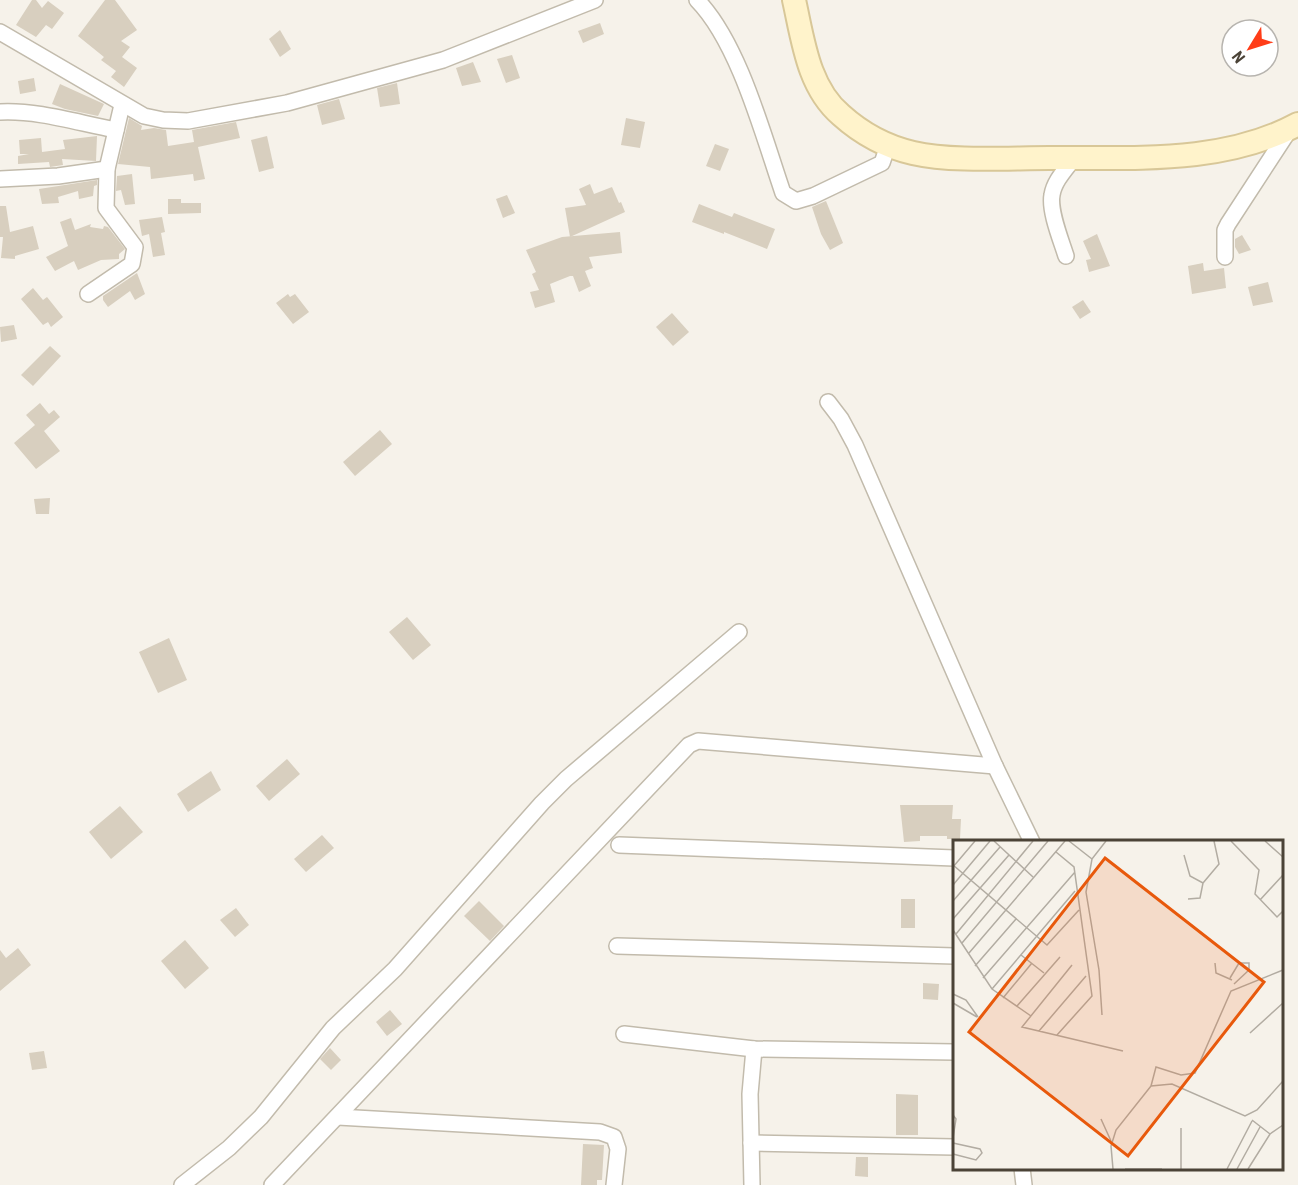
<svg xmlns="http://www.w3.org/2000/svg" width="1298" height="1185" viewBox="0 0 1298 1185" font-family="'Roboto Condensed',sans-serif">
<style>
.building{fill:#d8cfbf}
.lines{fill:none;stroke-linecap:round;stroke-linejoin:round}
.street-casing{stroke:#c2bbac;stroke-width:18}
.secondary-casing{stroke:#d8c798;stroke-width:26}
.street{stroke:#fff;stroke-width:15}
.secondary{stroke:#fff3cb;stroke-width:22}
.inset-road{fill:none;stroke:#b2aca2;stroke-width:1.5}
.view{fill:#e8590c;fill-opacity:0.15;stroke:#e8590c;stroke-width:3}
.inset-edge{fill:none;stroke:#4b4337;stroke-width:3}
</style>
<rect width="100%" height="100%" fill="#f6f2ea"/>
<g class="building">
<polygon points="32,0 36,0 42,8 48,1 64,13 52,29 46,25 36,37 16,25"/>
<polygon points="105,0 115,0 137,30 121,41 130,47 122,57 137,68 124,87 111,77 116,71 101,60 104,57 78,36"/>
<polygon points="600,23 604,34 583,43 578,31"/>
<polygon points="280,30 291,49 280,57 269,39"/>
<polygon points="512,55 520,78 506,83 497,59"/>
<polygon points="473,62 481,82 462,86 456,68"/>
<polygon points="34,78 36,91 20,94 18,81"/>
<polygon points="397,83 400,104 380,107 377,88"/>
<polygon points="60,84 104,104 98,116 65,109 52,104"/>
<polygon points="339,99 345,119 322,125 317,105"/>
<polygon points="129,118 142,126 141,130 154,128 166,130 168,146 194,142 192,130 236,122 240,138 198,147 205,179 194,181 193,174 151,179 150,167 118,164"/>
<polygon points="626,118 645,122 640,148 621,145"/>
<polygon points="97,136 96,161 62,159 63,165 50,167 49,162 18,164 18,156 29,154 20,154 19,140 41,138 42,152 65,149 63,140"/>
<polygon points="267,136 274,168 259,172 251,140"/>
<polygon points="715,144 729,149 720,171 706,166"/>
<polygon points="132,174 135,204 125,205 121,190 116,191 117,176"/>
<polygon points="97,180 97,185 94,186 93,196 79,199 78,191 58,197 59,203 42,204 39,189"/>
<polygon points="590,184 594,194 612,187 619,203 621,202 625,212 570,237 565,208 586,205 579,189"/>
<polygon points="507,195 515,213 503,218 496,199"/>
<polygon points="168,199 181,199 181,203 201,203 201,213 168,214"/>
<polygon points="826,201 843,243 830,250 821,234 812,207"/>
<polygon points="699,204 732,217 734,213 775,229 767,249 724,232 724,234 692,222"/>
<polygon points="0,206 6,206 10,232 33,226 39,249 15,256 15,259 1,258 3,237 0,237"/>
<polygon points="162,217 165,232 161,233 165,255 153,257 149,234 142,236 139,220"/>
<polygon points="71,218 75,230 91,224 90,227 103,229 104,226 108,227 125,249 119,254 119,259 101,260 78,270 74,261 55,271 46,257 68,246 60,222"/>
<polygon points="620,232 622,253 589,257 593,268 585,271 591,286 579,292 573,276 570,276 550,284 555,302 535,308 530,292 539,290 532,274 536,272 526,250 562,237"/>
<polygon points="1097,234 1110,266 1089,272 1086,260 1091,259 1083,241"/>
<polygon points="1242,235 1251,250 1239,254 1235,247 1235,239"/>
<polygon points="1203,263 1204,271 1224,268 1226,288 1192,294 1188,266"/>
<polygon points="137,273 145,294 135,300 130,291 108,307 103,300 103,296"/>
<polygon points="1268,282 1273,302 1253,306 1248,287"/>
<polygon points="33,288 43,300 47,297 63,317 51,327 48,322 43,325 21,299"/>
<polygon points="288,294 290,297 295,294 309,312 293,324 276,303"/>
<polygon points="1083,300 1091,312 1080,319 1072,307"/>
<polygon points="672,313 689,332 673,346 656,327"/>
<polygon points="14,325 17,339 1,342 0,327"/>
<polygon points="50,346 61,356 33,386 21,375"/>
<polygon points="40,403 49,414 54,410 60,417 44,431 60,451 36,469 14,443 35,425 26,415"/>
<polygon points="380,430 392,444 355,476 343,462"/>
<polygon points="50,498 49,514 36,514 34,499"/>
<polygon points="407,617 431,645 413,660 389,632"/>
<polygon points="169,638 187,680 158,693 139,652"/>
<polygon points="287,759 300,774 269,801 256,786"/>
<polygon points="211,771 221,790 188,812 177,794"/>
<polygon points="900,805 953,805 952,819 961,819 960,839 947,839 947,836 920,836 920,841 904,842"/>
<polygon points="120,806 143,832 111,859 89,832"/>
<polygon points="322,835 334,848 306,872 294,859"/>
<rect x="901" y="899" width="14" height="29"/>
<polygon points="479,901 504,926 490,941 464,916"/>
<polygon points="236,908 249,925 235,937 220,920"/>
<polygon points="185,940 209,968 185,989 161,961"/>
<polygon points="18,948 31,965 0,991 0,950 6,958"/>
<polygon points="923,983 939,984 938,1000 923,999"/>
<polygon points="390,1010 402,1024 387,1036 376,1022"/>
<polygon points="330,1048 341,1060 331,1070 320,1059"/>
<polygon points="44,1051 47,1068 32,1070 29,1053"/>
<polygon points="896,1094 918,1095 918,1135 896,1135"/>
<polygon points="583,1144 604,1145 602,1180 597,1180 597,1185 581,1185"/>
<polygon points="856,1157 868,1157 868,1177 855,1176"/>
</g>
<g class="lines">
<defs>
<g id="street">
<path d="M697 0C739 43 763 135 783 193L796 201 813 196 882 163 888 145"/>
<polyline points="0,32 144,116 163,120 188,121 287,103 443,60 595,0"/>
<path d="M0 112C38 110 78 123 116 130"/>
<polyline points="0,179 58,176 107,169"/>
<path d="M1066 256C1061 240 1049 211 1052 195 1054 181 1066 169 1074 158"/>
<polyline points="1225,257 1225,230 1228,224 1290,129"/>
<polyline points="88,294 132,264 135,247 106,208 107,169 122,105"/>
<polyline points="828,402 841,419 855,445 995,766 1032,842"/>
<polyline points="619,845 954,858"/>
<polyline points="617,946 954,956"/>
<polyline points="624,1034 754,1049 954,1052"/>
<polyline points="338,1117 600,1132 614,1137 618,1149 614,1185"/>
<polyline points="751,1143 954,1147"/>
<polyline points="1022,1168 1024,1185"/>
<polyline points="182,1185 229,1148 261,1117 333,1028 395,969 542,803 566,779 739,632"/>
<polyline points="272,1185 689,745 698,741 995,766"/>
<polyline points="752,1185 750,1094 754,1049"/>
</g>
<path id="secondary" d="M794 0C803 40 808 87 841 115 861 133 887 147 913 153 952 162 1009 158 1049 158 1132 157 1222 165 1298 124"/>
</defs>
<use href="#street" class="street-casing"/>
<use href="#secondary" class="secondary-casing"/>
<use href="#street" class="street"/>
<use href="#secondary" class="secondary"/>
</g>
<g transform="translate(953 840)">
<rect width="330" height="330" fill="#f6f2ea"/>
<path class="inset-road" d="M41 1 80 37M116 1 139 19 153 1M278 1 306 30 302 54 324 77 330 71M312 1 330 17M103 12 121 27 139 156 104 195M231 15 237 36 250 43 266 24 261 1M139 19 133 52 146 130 149 175M0 25 94 105 126 70M0 27 22 1M0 45 37 1M235 59 247 58 250 43M307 60 330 35M0 61 47 7M0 79 56 15M0 90 39 149 78 176M3 94 80 1M9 103 95 1M16 113 112 1M68 115 91 133M262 123 263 133 279 140M119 125 69 187 170 211M22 126 63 79M30 138 122 32M277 138 286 123H296V130L281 144M39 149 122 51M0 154 13 160 25 177M50 158 79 123M0 163 24 177M64 166 107 117M86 191 133 136M297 193 330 163M198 246 203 227 228 235 242 233 278 151 330 130M0 275 3 279 0 298M148 279 158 301M299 280 317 294M228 288V329M0 303 27 309 29 313 23 320 0 314M160 329 158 306 163 290 198 246 219 244 292 276 304 270 330 241M172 329H209M274 329 299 281M284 329 307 287M295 329 317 294 330 285"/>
<path class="view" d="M152 18 311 142 175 316 16 192Z"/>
<rect width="330" height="330" class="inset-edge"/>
</g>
<g transform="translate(1250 48) rotate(232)"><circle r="28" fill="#ffffff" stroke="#b7b4af" stroke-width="1.5"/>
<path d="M0-4.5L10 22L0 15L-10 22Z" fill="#ff3d18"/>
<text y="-9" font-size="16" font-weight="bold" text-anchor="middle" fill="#4b4337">N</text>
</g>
</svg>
